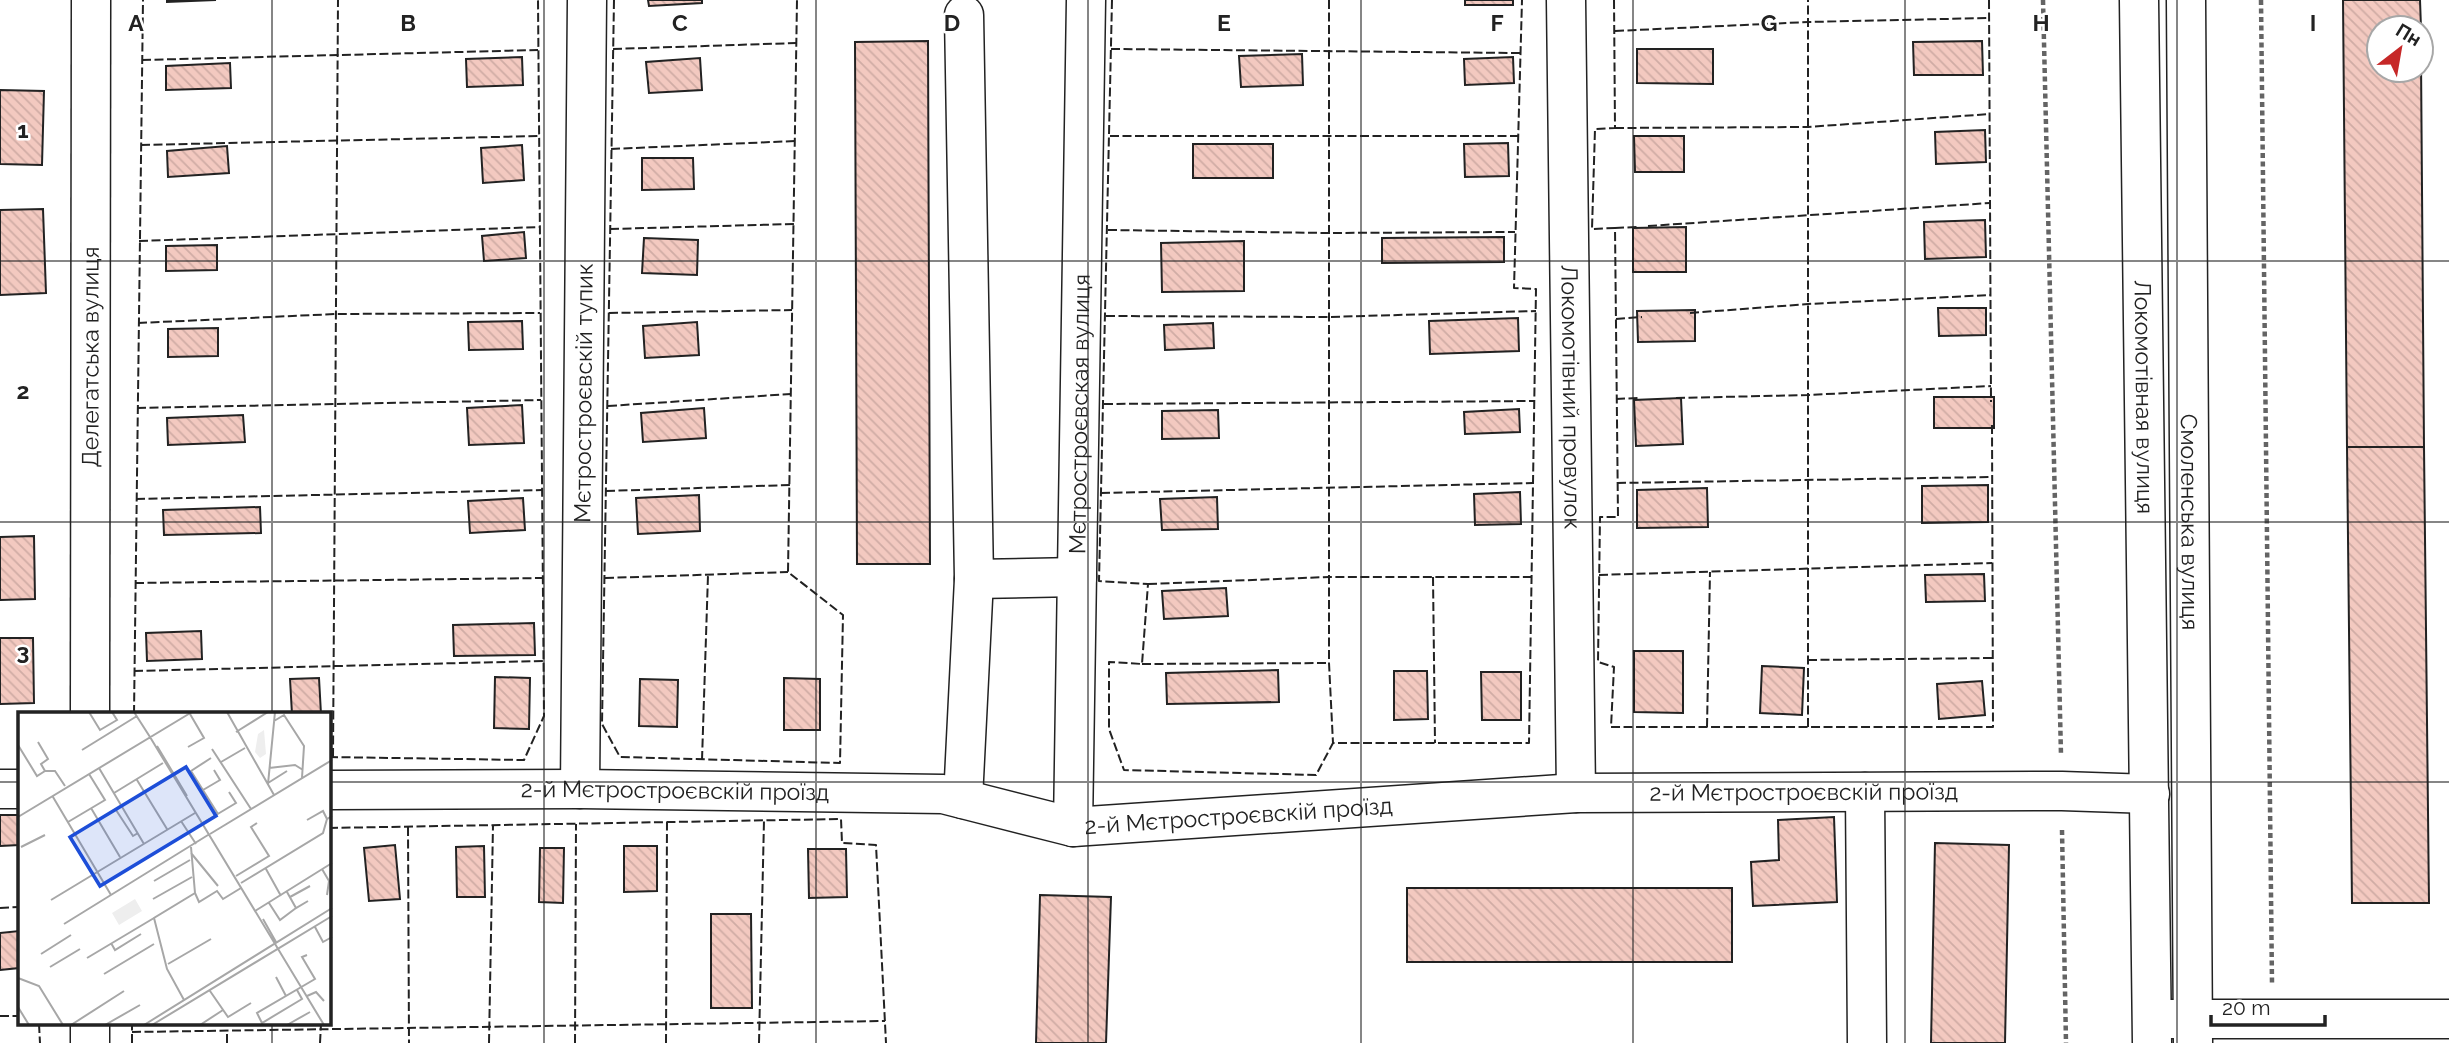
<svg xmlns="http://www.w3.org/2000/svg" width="2449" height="1043" viewBox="0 0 2449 1043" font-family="Raleway,sans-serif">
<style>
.building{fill:url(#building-back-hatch);stroke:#222;stroke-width:2}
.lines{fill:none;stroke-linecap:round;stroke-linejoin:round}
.minor-casing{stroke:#222;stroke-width:41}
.path{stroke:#646464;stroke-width:4.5;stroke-dasharray:5 3.5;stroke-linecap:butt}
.minor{stroke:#fff;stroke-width:38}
.fence{stroke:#222;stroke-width:2;stroke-dasharray:9 3.5;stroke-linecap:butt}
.grid{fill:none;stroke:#222;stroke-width:2;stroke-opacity:0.55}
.labels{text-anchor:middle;stroke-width:5;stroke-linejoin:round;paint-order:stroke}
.street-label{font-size:23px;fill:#222;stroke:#fff}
.inset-road{fill:none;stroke:#a7a7a7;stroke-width:2}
.view{fill:#1d4ed8;fill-opacity:0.15;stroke:#1d4ed8;stroke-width:3.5}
.inset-edge{fill:none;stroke:#222;stroke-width:3.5}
.grid-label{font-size:23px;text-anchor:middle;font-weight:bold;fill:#222;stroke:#fff;stroke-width:5;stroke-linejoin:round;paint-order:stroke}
</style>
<defs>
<pattern id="building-back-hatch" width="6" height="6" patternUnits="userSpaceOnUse" patternTransform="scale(1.75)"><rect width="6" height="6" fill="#f3c9c0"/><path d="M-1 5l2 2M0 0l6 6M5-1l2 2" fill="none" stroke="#d0aca5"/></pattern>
</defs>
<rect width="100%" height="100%" fill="#fff"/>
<g class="building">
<polygon points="167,0 216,0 167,2"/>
<polygon points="648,0 702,0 702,3 649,6"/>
<rect x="1465" y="0" width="48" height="5"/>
<polygon points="2343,0 2420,0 2421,28 2379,28 2379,70 2421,70 2421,60 2424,447 2347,447"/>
<polygon points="928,41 930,564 857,564 855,42"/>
<polygon points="1982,41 1983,75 1914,75 1913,42"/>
<polygon points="1637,49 1713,49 1713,84 1637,83"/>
<polygon points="1302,54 1303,85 1241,87 1239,56"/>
<polygon points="522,57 523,85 467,87 466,59"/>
<polygon points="1513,57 1514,83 1465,85 1464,59"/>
<polygon points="700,58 702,90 649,93 646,62"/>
<polygon points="230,63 231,88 166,90 166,66"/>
<polygon points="0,90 44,91 42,165 0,164"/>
<polygon points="1985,130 1986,162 1936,164 1935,132"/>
<polygon points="1634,136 1684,136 1684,172 1635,172"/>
<polygon points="1508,143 1509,176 1465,177 1464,144"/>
<rect x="1193" y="144" width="80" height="34"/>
<polygon points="522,145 524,180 483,183 481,148"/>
<polygon points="227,146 229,173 168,177 167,151"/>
<polygon points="642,158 693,158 694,189 642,190"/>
<polygon points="43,209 46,293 0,295 0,210"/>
<polygon points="1985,220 1986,257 1925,259 1924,222"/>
<polygon points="1686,227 1686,272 1633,272 1633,228"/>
<polygon points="524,232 526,258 484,261 482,236"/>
<polygon points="1504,237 1504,262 1382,263 1382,238"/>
<polygon points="644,238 698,240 697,275 642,273"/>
<polygon points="1244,241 1244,291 1162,292 1161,243"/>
<polygon points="217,245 217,270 166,271 166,246"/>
<polygon points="1938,308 1986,308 1986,335 1939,336"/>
<polygon points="1695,310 1695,341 1638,342 1637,311"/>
<polygon points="1518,318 1519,351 1430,354 1429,321"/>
<polygon points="522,321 523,349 469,350 468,322"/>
<polygon points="697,322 699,355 645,358 643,326"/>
<polygon points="1213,323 1214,348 1165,350 1164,325"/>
<polygon points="218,328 218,356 168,357 168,329"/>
<rect x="1934" y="397" width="60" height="31"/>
<polygon points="1681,398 1683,444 1636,446 1634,400"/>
<polygon points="522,405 524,443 469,445 467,408"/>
<polygon points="704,408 706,438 643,442 641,413"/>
<polygon points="1519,409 1520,432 1465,434 1464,412"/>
<polygon points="1218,410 1219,438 1162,439 1162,411"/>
<polygon points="243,415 245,442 168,445 167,418"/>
<polygon points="2347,447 2424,447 2429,903 2352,903"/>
<polygon points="1988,485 1988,522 1922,523 1922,486"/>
<polygon points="1707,488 1708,527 1637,528 1637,490"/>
<polygon points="1520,492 1521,524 1475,525 1474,494"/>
<polygon points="699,495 700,531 638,534 636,498"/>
<polygon points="1217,497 1218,529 1162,530 1160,499"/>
<polygon points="523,498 525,530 470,533 468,501"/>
<polygon points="260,507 261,533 164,535 163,510"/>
<polygon points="34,536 35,599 0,600 0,537"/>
<polygon points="1984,574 1985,601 1926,602 1925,575"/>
<polygon points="1226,588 1228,616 1164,619 1162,591"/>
<polygon points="534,623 535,655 454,656 453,625"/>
<polygon points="201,631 202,659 147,661 146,633"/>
<polygon points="0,638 33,638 34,703 0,704"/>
<polygon points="1634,651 1683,651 1683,713 1634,712"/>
<polygon points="1762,666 1804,668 1802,715 1760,713"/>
<polygon points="1278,670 1279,702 1167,704 1166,673"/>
<polygon points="1394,671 1427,671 1428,719 1394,720"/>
<polygon points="1481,672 1521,672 1521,720 1482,720"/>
<polygon points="495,677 530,678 529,729 494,728"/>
<polygon points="319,678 321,714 292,714 290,679"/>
<polygon points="784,678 820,679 820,730 784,730"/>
<polygon points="640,679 678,680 677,727 639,726"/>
<polygon points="1982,681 1985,715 1939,719 1937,684"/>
<polygon points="0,815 18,815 19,845 0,846"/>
<polygon points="1834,817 1837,902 1753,906 1751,862 1779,860 1778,820"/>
<polygon points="1935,843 2009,845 2005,1043 1931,1043"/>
<polygon points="395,845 400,899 369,901 364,848"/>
<polygon points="484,846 485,897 457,897 456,847"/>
<polygon points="624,846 657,846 657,891 624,892"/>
<polygon points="540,848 564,848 563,903 539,902"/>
<polygon points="808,849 846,849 847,897 809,898"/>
<rect x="1407" y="888" width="325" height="74"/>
<polygon points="1040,895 1111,897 1106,1043 1036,1043"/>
<polygon points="711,914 751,914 752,1008 711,1008"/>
<polygon points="19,931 19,968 0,970 0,933"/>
</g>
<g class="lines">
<defs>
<g id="minor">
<path id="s1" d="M1566 0 1576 793"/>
<path id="s2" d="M2139 0 2152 1043"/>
<path id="s3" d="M2186 0 2193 1043"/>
<polyline points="964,15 974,579 1077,577"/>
<path id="s4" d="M90 714 91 0"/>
<polyline points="0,789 19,789"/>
<path id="s5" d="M580 789 587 0"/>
<path id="s6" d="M329 790 580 789 943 794 1073 827 1576 793 2062 791 2150 794"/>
<polyline points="1865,792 1867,1043"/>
<polyline points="963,799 974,579"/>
<path id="s7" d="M1073 827 1086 0"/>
<polyline points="2168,1019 2449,1019"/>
<polyline points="90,1043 90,1024"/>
</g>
</defs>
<use href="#minor" class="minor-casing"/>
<g class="path">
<polyline points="2043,0 2061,755"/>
<polyline points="2261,0 2272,983"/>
<polyline points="2062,830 2066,1043"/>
</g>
<use href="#minor" class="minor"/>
<g class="fence">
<polyline points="614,0 602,724 620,757 840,763 843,615 788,572 797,0"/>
<polyline points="1112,0 1099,581 1148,584 1142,664 1109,662 1109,729 1124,770 1316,775 1333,743 1529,743 1536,289 1514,288 1522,0"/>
<polyline points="1329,0 1329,663 1333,743"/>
<polyline points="1614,0 1615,128 1595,129 1592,229 1615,228 1618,517 1600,517 1598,662 1614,667 1611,727 1993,727 1992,423"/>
<polyline points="1989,0 1991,402"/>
<polyline points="1615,31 1808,22 1989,18"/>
<polyline points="613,49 796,43"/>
<polyline points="1111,49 1520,53"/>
<polyline points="142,60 538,50"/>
<polyline points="1615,128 1808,127 1990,114"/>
<polyline points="1110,136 1518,136"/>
<polyline points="141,145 539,136"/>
<polyline points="611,149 795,141"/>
<polyline points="1648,226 1990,203"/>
<polyline points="1615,228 1638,227"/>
<polyline points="610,229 794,224"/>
<polyline points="1108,230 1329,233 1515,232"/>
<polyline points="139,241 539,227"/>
<polyline points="609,313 792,310"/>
<polyline points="1690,313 1808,304 1991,295"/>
<polyline points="1106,316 1329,317 1536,311"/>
<polyline points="1616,319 1642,317"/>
<polyline points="138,323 336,314 540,313"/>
<polyline points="1676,398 1808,395 1991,386"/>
<polyline points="1616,399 1638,398"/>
<polyline points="1104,404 1534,401"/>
<polyline points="608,406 791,394"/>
<polyline points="137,408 541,400"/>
<polyline points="1617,483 1992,477"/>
<polyline points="606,491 790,485"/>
<polyline points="1101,493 1533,483"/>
<polyline points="136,499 542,490"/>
<polyline points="1599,575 1992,563"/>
<polyline points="1433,577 1435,743"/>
<polyline points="605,578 788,572"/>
<polyline points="135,583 543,578"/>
<polyline points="1148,584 1329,577 1531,577"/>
<polyline points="1808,660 1993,658"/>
<polyline points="1142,664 1329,663"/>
<polyline points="134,671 543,661"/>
<polyline points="134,714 143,0"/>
<polyline points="1707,727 1710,572"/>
<polyline points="1808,727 1808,0"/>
<polyline points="329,757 524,760 544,716 538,0"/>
<polyline points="333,757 338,0"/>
<polyline points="702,760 708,575"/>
<polyline points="408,827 409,1043"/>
<polyline points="329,828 841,819 842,843 876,845 886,1043"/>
<polyline points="329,865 331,828"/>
<polyline points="0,908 19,907"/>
<polyline points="0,1016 19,1016"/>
<polyline points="39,1024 40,1043"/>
<polyline points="132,1032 885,1021"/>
<polyline points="132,1043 132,1024"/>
<polyline points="227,1043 227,1031"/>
<polyline points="320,1043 321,1024"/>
<polyline points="489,1043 493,825"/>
<polyline points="575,1043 576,824"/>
<polyline points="666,1043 667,822"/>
<polyline points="759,1043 764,820"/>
</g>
</g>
<path class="grid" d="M272 0V714M544 0V1043M816 0V1043M1088 0V1043M1361 0V1043M1633 0V1043M1905 0V1043M2177 0V1043M0 261H2449M0 522H2449M0 782H19M329 782H2449M272 1024V1043"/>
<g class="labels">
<g class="street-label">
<text dy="8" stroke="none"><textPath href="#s4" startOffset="357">Делегатська вулиця</textPath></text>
<text dy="8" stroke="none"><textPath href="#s5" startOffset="396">Мєтростроєвскій тупик</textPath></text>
<text dy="8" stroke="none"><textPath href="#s1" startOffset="397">Локомотівний провулок</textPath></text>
<text dy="8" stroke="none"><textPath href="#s2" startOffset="397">Локомотівная вулиця</textPath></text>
<text dy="8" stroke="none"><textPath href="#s7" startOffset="413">Мєтростроєвская вулиця</textPath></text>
<text dy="8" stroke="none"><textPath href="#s3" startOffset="522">Смоленська вулиця</textPath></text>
<text dy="8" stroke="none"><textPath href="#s6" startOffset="346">2-й Мєтростроєвскій проїзд</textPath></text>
<text dy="8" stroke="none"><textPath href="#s6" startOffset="1480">2-й Мєтростроєвскій проїзд</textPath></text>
<text dy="8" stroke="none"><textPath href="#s6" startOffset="914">2-й Мєтростроєвскій проїзд</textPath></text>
</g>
</g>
<g transform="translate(18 712)">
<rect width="313" height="313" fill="#fff"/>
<path d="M246 18 248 42 242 46 237 40 240 22ZM117 187 124 199 101 213 94 201Z" fill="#eee"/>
<path class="inset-road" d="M71 0 82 18 99 8 94 0M116 0 132 25M209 0 256 83M256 9 266 3 286 34 284 66M218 20 250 0M132 25 306 313M20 30 30 47 23 52 27 59H37L47 74M0 33 19 64 27 59M139 34 169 84M170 35 186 26 172 2M194 37 233 97M64 38 119 4M193 46 173 59 200 102M203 50 227 36M81 56 126 132M251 56 277 53 285 58M119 68 149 117M250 71 269 59M250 72 257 0M185 78 202 68 196 58M96 81 145 51M35 85 93 183M73 96 102 145M98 98 115 124 120 121M0 105 174 0M289 108 305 99 309 107 314 104M163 109 178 132M50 110 87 88 71 62M183 112 218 91 211 80M192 122 314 48M3 135 27 123M173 141 200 174M248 157 263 184M304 157 311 169 309 183M218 164 251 144 233 115 239 111M136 169 172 148M223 171 305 121 309 107M269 180 278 196 290 189M177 181 181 190 199 179 205 187 223 176M272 185 292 174M135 187 174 165M33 188 177 101M251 191 262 208 278 196M237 199 314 151M245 207 258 230M46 212 190 123M297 215 305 230 314 225M93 231 97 238 123 222M23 242 53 223M69 246 136 206M150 252 193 227M32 255 62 237M86 262 136 232M258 265 268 284M0 266 21 274 45 313M279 278 284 287 244 311 239 301 297 267 284 245 289 243M192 279 210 305 233 291M289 284 298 280 306 289M166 288 149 257 136 206 177 181 173 135M0 295 11 313M53 313 106 279M87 313 122 293M126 313 314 196M134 313 314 204M182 313 205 298M269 313 292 300"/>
<path class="view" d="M168 55 198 104 82 174 52 125Z"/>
<rect width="313" height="313" class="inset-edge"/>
</g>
<g class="grid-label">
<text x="136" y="31">A</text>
<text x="408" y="31">B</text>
<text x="680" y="31">C</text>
<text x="952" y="31">D</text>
<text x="1224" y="31">E</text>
<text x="1497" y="31">F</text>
<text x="1769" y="31">G</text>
<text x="2041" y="31">H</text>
<text x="2313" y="31">I</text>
<text x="23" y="138">1</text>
<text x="23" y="399">2</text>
<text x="23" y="660">3</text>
</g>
<g transform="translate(2400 49) rotate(31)"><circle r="33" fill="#ffffff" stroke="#a7a7a7" stroke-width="2"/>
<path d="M0-5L12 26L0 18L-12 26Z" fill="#c62828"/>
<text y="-10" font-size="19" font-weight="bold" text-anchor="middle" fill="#222222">Пн</text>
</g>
<path d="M2211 1015v10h114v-10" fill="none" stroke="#222222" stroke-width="3.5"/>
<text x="2222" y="1015" font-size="21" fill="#222222" stroke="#ffffff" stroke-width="5" paint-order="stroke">20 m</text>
</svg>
